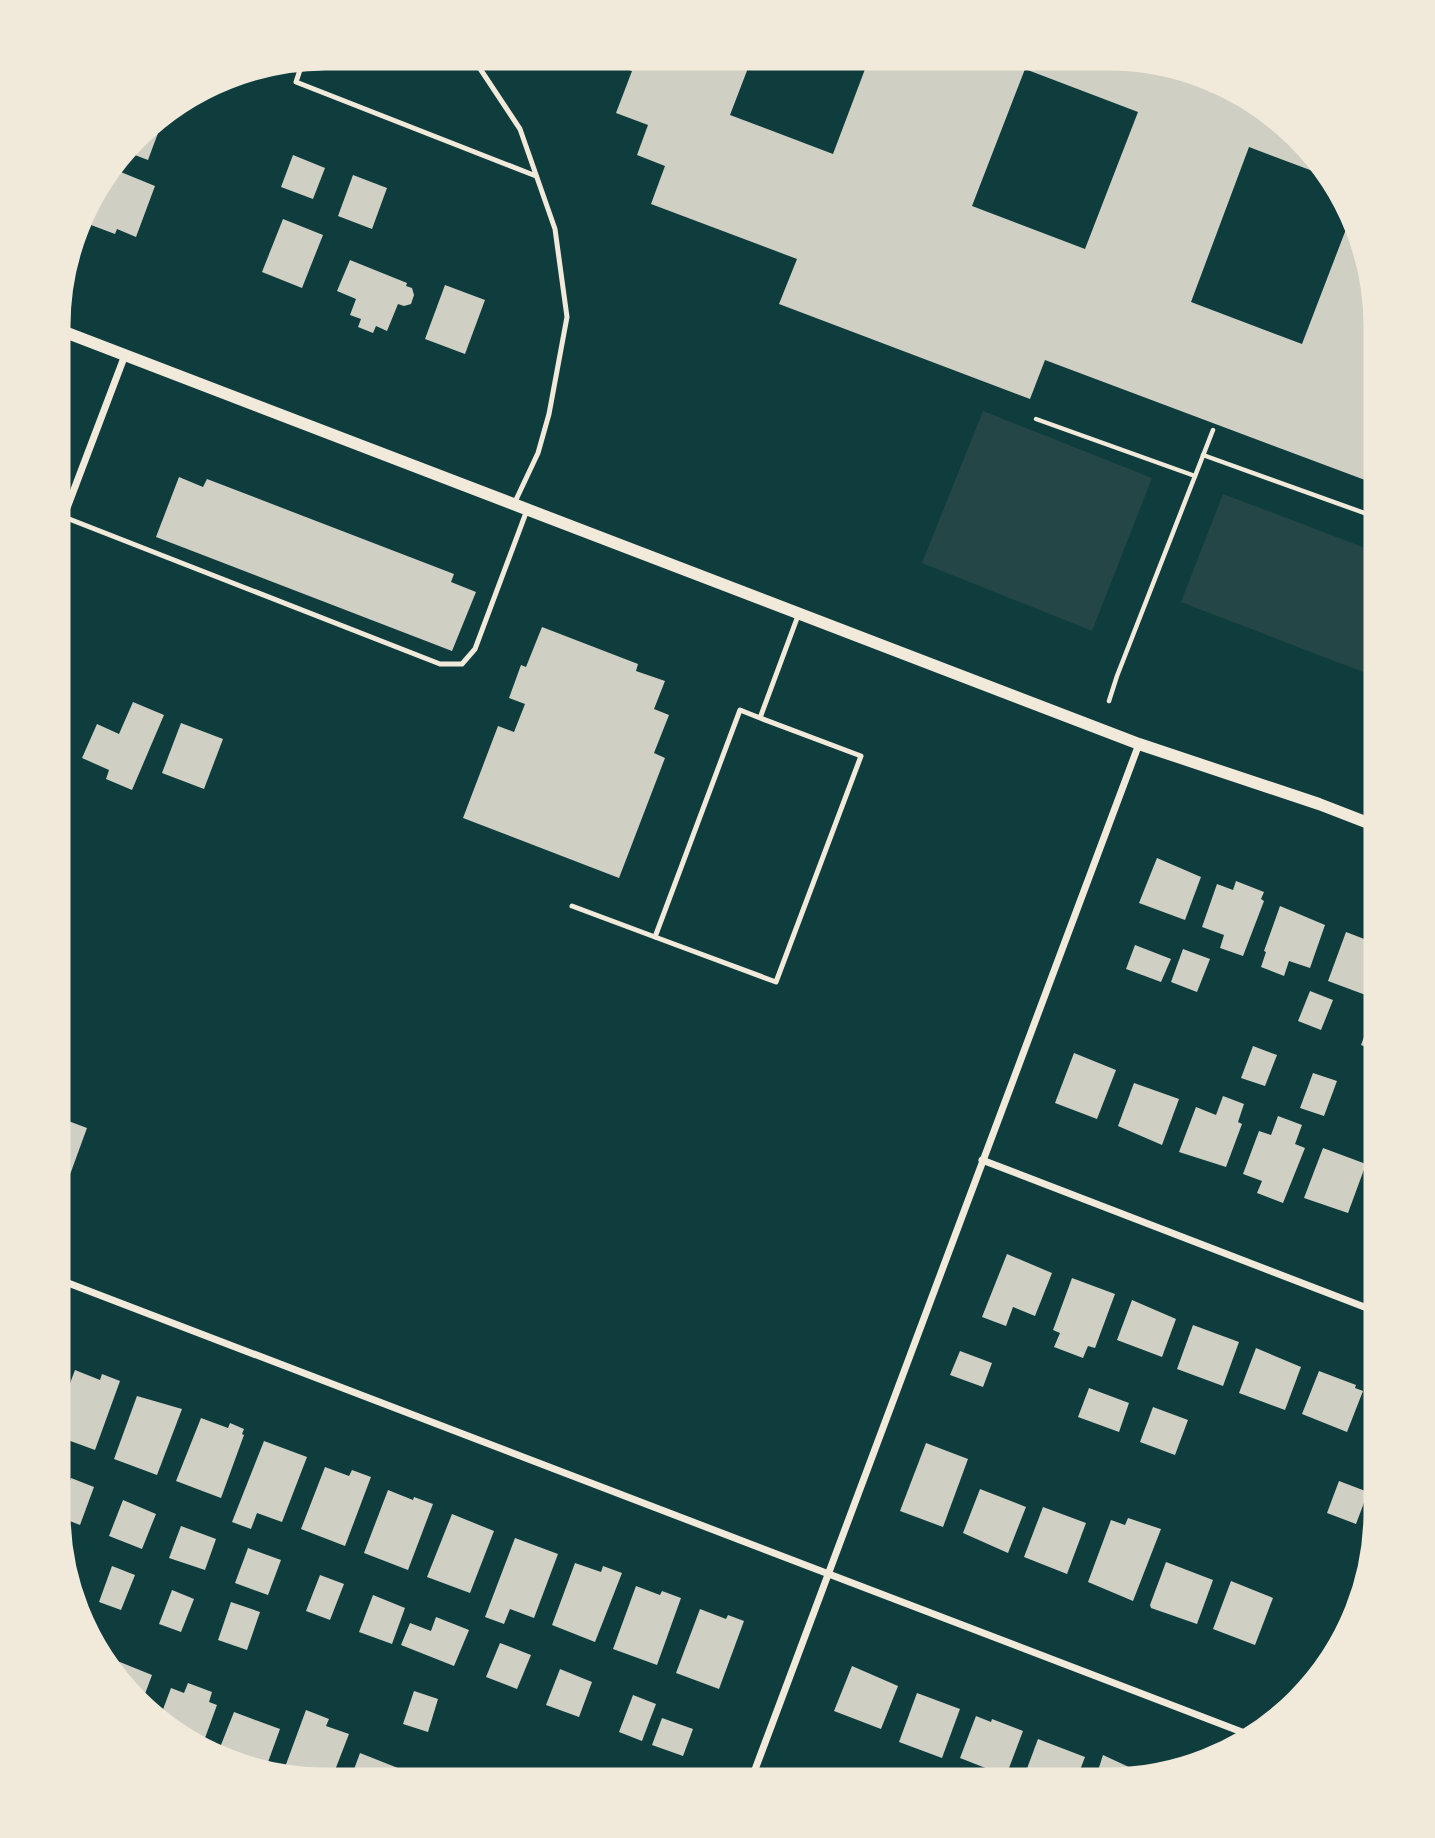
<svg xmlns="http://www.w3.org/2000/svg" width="1435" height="1838" viewBox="0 0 1435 1838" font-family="Lato,sans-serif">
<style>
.green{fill:#244646}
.building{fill:#cfcfc3;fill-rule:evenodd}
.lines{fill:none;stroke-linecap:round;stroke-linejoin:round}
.path{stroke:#f1e9da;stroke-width:4.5}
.service{stroke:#f1e9da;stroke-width:5}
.minor{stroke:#f1e9da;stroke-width:7}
.tertiary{stroke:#f1e9da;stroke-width:12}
.rim{fill:none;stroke:#f1e9da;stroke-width:9}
</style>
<rect width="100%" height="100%" fill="#0f3d3e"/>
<g class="green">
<polygon points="983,411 1152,478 1092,631 922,563"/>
<polygon points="1223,494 1381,554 1381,679 1181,602"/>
</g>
<g class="building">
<path d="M600 55H753L730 115 833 154 870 56 1144 57 1260 100 1334 179 1249 147 1191 302 1302 344 1353 211 1372 257 1381 326V486L1045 360 1030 399 779 304 797 259 651 204 665 166 637 155 648 125 616 113 632 71 599 58ZM1025 69 1138 112 1085 249 972 206Z"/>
<polygon points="149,121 161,125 148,160 124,151"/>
<polygon points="293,155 325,168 313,199 281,187"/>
<polygon points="111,168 155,186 136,237 117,229 115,234 91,225 92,221 89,220"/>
<polygon points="353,175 387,188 372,229 338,216"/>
<polygon points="283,219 323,235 302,288 262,272"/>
<polygon points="350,260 407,283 406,286 412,288 414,295 411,304 404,306 398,304 387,331 376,326 373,333 358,327 361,319 350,315 356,299 337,291"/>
<polygon points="445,285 485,300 465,354 425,339"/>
<polygon points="179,477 203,487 207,479 454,574 451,582 476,592 452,651 156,537"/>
<polygon points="542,627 638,664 636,671 665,681 654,709 669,715 654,753 665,758 619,878 463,818 498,726 514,732 525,704 509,698 521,665 526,667"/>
<polygon points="133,702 164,715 132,790 106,779 109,770 82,758 97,724 119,734"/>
<polygon points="181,723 223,739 204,789 162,773"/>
<polygon points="1157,858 1201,877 1185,920 1139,903"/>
<polygon points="1236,881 1264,892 1261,899 1264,901 1243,956 1220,948 1224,935 1202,927 1217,884 1233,890"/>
<polygon points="1280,906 1325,925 1310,968 1289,961 1284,976 1261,967 1266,952 1264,951"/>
<polygon points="1346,932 1380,945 1380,971 1371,997 1328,981"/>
<polygon points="1135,945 1171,959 1161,982 1126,969"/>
<polygon points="1183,949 1210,959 1197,992 1171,982"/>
<polygon points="1310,991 1333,1000 1321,1030 1298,1021"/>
<polygon points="1368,1026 1380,1031 1380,1053 1361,1045"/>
<polygon points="1253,1046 1277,1055 1265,1086 1241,1078"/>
<polygon points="1074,1053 1116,1070 1097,1119 1055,1103"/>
<polygon points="1313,1073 1337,1081 1324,1116 1300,1108"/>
<polygon points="1134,1083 1179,1099 1162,1145 1118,1126"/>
<polygon points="1223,1096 1244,1104 1238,1122 1242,1124 1226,1167 1179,1152 1196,1107 1216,1115"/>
<polygon points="55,1116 87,1128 64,1191 55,1187"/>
<polygon points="1278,1116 1302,1125 1295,1144 1305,1148 1283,1203 1257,1193 1262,1181 1243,1174 1259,1131 1271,1135"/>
<polygon points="1323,1148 1366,1164 1348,1213 1304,1198"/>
<polygon points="1380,1187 1380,1226 1367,1221"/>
<polygon points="1007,1254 1052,1273 1035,1316 1013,1307 1006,1326 982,1317"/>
<polygon points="1072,1278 1115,1294 1095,1348 1088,1346 1083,1358 1054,1347 1060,1333 1053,1330"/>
<polygon points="1132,1300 1176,1319 1162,1357 1117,1340"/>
<polygon points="1193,1325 1239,1342 1223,1386 1177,1369"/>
<polygon points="1256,1348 1301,1367 1285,1410 1239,1393"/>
<polygon points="960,1351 992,1363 983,1387 950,1375"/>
<polygon points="75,1370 100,1380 102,1374 120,1381 95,1450 54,1435 54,1426"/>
<polygon points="1319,1371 1356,1385 1355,1388 1363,1391 1347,1432 1302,1414"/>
<polygon points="1089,1388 1129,1403 1119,1432 1078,1417"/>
<polygon points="137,1396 182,1409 157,1475 114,1459"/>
<polygon points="1153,1407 1188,1420 1175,1455 1140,1442"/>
<polygon points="1380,1408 1380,1451 1366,1445"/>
<polygon points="201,1418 228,1428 230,1423 244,1429 242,1434 244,1435 221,1498 176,1481"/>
<polygon points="264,1441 307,1457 282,1522 257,1513 251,1529 232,1522"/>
<polygon points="926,1443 968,1459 943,1527 900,1511"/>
<polygon points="325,1467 349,1476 352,1470 371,1477 345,1546 301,1529"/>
<polygon points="71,1478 94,1487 80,1525 57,1516"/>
<polygon points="1339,1481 1368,1492 1356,1524 1327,1513"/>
<polygon points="980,1489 1026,1507 1008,1553 963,1533"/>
<polygon points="388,1490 413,1500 414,1497 433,1504 408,1570 364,1553"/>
<polygon points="123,1500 156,1514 142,1549 109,1536"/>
<polygon points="1043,1507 1086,1523 1067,1574 1024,1557"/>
<polygon points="452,1514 494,1531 470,1593 427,1577"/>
<polygon points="1128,1518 1161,1529 1133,1601 1088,1582 1111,1520 1125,1525"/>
<polygon points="181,1526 216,1539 205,1570 169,1558"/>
<polygon points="58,1537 72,1543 62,1569"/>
<polygon points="515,1538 558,1554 534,1618 510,1609 504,1624 485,1617"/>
<polygon points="248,1548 281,1560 268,1595 235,1583"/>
<polygon points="1166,1562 1213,1580 1197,1624 1151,1608 1150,1605"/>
<polygon points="575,1563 601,1572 603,1566 622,1573 595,1642 552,1625"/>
<polygon points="112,1566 135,1575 121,1610 99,1602"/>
<polygon points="320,1575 344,1584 330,1620 306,1611"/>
<polygon points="1231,1581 1273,1598 1255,1645 1213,1629"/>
<polygon points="636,1586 660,1595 662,1591 681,1598 657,1665 613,1649"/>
<polygon points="172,1590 194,1599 181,1632 159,1624"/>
<polygon points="373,1595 405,1608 392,1644 359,1632"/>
<polygon points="231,1602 260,1612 247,1650 218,1640"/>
<polygon points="700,1609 726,1619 728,1615 744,1621 719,1689 676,1673"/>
<polygon points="436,1617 469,1630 454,1666 401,1645 410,1623 431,1631"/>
<polygon points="500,1643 531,1655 517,1689 486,1677"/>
<polygon points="110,1658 152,1675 142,1702 107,1665"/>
<polygon points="852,1666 898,1686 881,1729 834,1711"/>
<polygon points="560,1669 592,1682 579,1717 546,1705"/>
<polygon points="188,1683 212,1692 209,1702 217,1705 201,1749 176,1738 159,1720 171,1688 184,1693"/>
<polygon points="414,1691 438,1699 428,1732 403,1724"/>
<polygon points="917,1693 960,1709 942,1758 899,1742"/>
<polygon points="633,1695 656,1704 642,1741 619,1732"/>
<polygon points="306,1710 329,1719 326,1726 349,1734 330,1783 309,1783 281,1778"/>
<polygon points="234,1712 280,1729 264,1773 217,1755"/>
<polygon points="976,1716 991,1722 992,1719 1023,1731 1006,1776 960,1758"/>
<polygon points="662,1718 693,1729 683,1756 652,1745"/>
<polygon points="1038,1739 1085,1757 1075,1783 1022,1782"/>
<polygon points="360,1753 403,1770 398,1783 349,1783"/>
<polygon points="1103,1755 1144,1774 1143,1778 1126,1783 1094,1783"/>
</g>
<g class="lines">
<g class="path">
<polyline points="1036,419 1195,476"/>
<polyline points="1203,455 1381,519"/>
<polyline points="1109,701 1117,676 1213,430"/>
</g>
<g class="service">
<polyline points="471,55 520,129 555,229 567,317 549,414 538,453 514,504"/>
<polyline points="304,58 296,82 536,176"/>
<polyline points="64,517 440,664 462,664 475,649 527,510"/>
<polyline points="760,718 740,710 655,937 776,982 861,756 760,718 799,613"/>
<polyline points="572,906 655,937"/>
</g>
<g class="minor">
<polyline points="56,537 125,355"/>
<polyline points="982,1160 1380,1313"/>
<polyline points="55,1278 1255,1737"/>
<polyline points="750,1783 1139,744"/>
</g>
<polyline class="tertiary" points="57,329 1139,744 1319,804 1381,828"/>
</g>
<path d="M0 0H1435V1838H0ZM326 66H1108A260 260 0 0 1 1368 326V1512A260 260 0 0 1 1108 1772H326A260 260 0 0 1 66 1512V326A260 260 0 0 1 326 66Z" fill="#f1e9da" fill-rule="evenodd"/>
<path class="rim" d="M326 66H1108A260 260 0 0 1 1368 326V1512A260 260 0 0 1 1108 1772H326A260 260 0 0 1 66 1512V326A260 260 0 0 1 326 66Z"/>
</svg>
